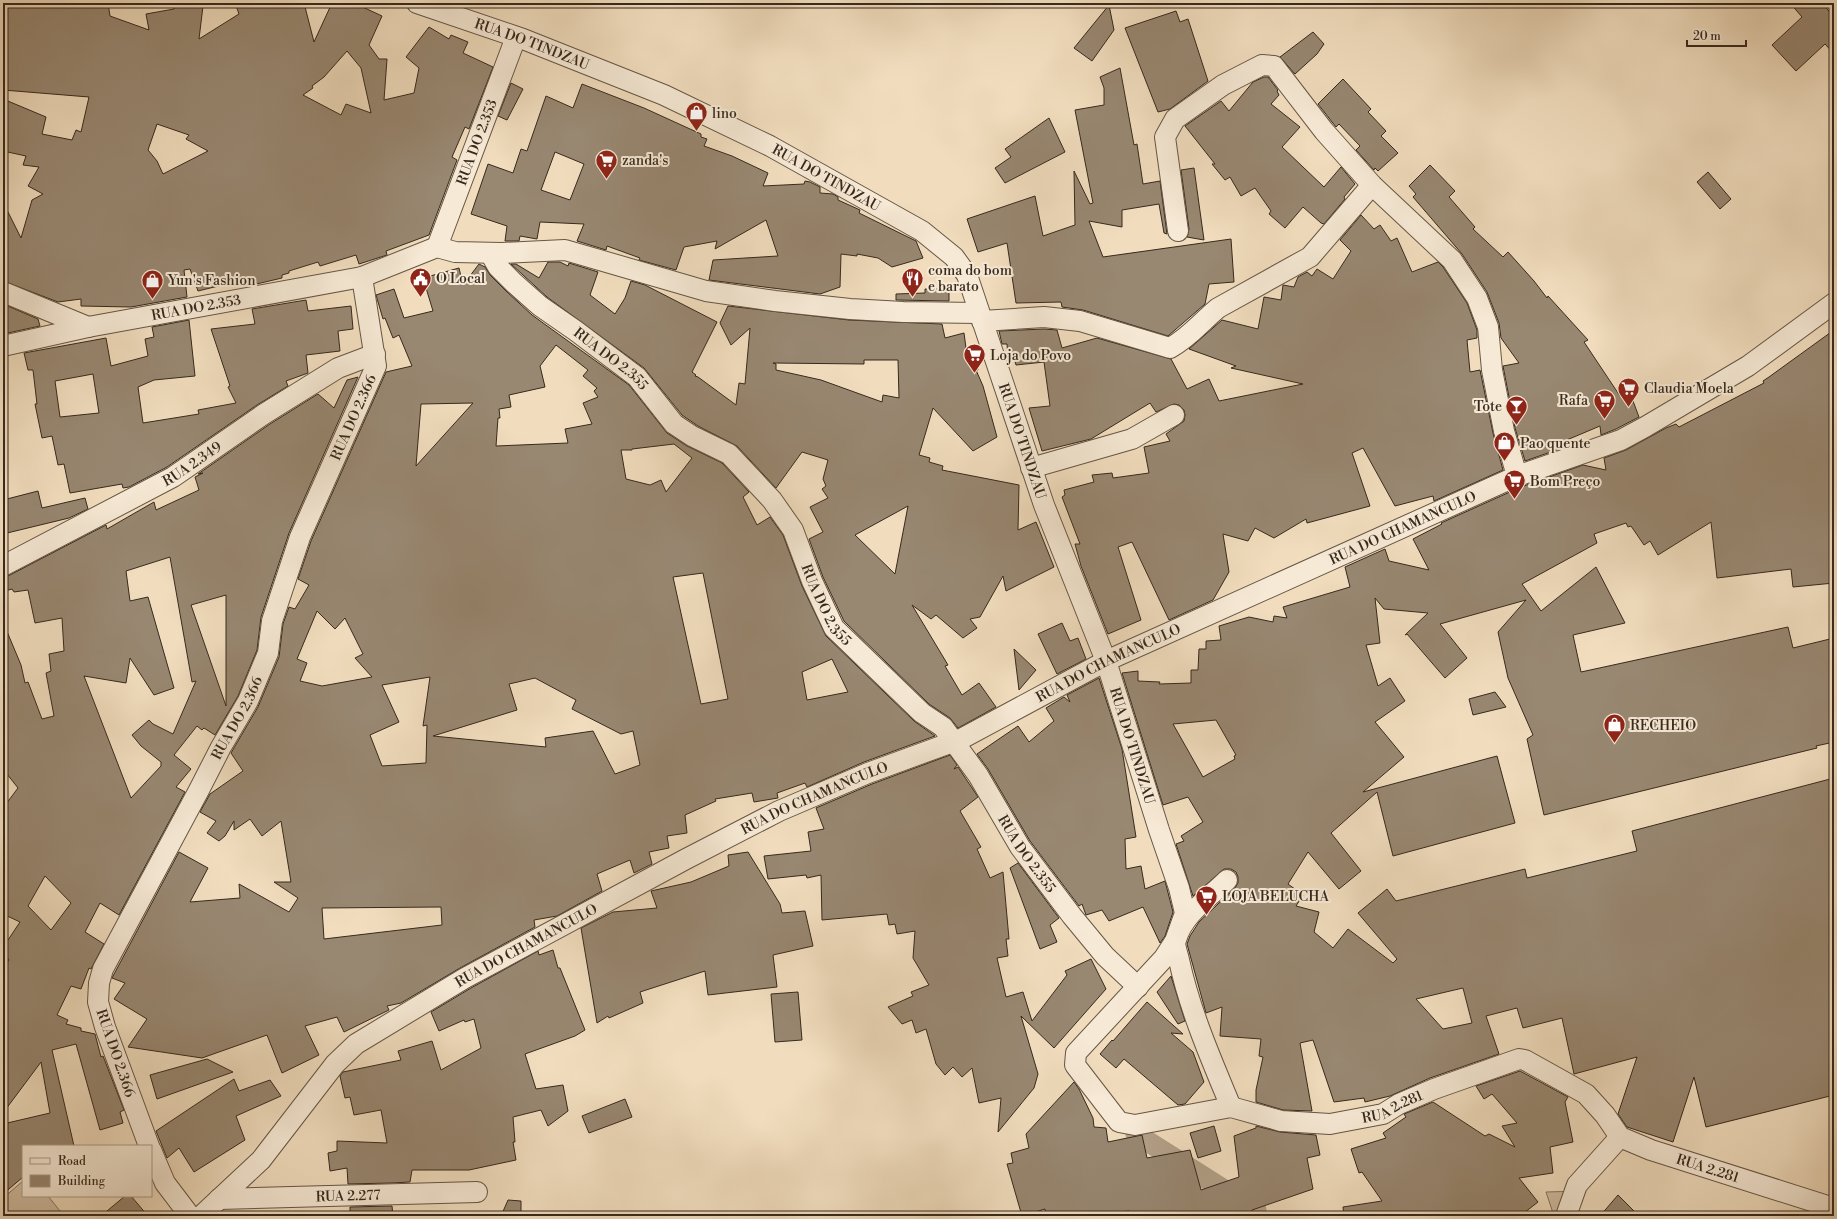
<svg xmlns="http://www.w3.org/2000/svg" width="1837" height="1219" viewBox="0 0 1837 1219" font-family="'Libre Bodoni',serif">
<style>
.green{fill:#d1bea3;stroke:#847460}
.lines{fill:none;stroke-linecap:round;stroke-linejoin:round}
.canal{stroke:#b2a087;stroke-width:21}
.building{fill:#988771;stroke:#37291d;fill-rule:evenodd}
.minor-casing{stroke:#665645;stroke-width:22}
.minor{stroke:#f6e9d5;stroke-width:20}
.labels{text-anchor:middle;stroke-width:4;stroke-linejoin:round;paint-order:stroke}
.street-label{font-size:14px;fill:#37291d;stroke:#f6e9d5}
.poi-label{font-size:14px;fill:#37291d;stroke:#f6e9d5;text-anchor:start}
</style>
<rect width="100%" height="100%" fill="#f1ddbe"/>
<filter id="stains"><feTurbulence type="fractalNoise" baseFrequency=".005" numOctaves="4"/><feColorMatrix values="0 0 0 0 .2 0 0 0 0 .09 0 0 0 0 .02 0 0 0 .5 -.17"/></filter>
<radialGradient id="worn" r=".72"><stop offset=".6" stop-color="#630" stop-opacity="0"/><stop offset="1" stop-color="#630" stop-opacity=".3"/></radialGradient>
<g class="green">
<polygon points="23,1181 23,1196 48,1196 60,1211 53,1216 3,1216 3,1198"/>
<polygon points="1582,1191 1578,1210 1586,1216 1554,1216 1546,1192"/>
</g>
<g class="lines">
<polyline class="canal" points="1136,1134 1256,1210 1256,1216"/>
</g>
<g class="building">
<path d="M3 3H108L110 16 149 30 146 14 174 9V3L203 6 199 39 239 14 235 3H304L314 42 332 3H354L382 16 369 45 379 59H387L384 100 414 93 419 68 406 57 429 27 449 39 451 35 468 42 463 53 493 67 469 129 465 127 452 157 457 160 429 235 386 251 387 255 359 264 356 255 320 266 318 262 289 271V273L282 275V278L248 286 247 279 198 291 190 269 184 270 187 297 131 307 81 306V299L58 302 3 281V202L21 238 32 200 43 194 28 186 39 167 23 165 26 156 3 151V99L46 117 42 134 72 140 76 130 81 132 89 97 3 90ZM347 51 361 68 371 113 346 104 341 115 303 95 313 88 312 86 324 77ZM157 124 189 135 186 139 208 151 163 174 157 161 148 150Z"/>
<polygon points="1790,3 1822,3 1834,17 1834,54 1825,44 1796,71 1772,45 1802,17"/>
<polygon points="1109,5 1114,30 1092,61 1074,48"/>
<polygon points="1176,11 1180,22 1188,19 1208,81 1170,109 1158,112 1125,28"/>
<polygon points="1313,32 1324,44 1317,54 1295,74 1280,57"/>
<polygon points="1120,68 1134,145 1137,144 1143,184 1160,181 1167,234 1164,233 1159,204 1122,210 1122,227 1089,221 1103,257 1231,239 1234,282 1209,284 1205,304 1168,336 1083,310 1062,307 1061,302 1016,303 1007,243 978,252 967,219 1035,196 1043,236 1075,225 1074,171 1090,204 1093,203 1075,110 1104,105 1104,88 1100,77"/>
<polygon points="1264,77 1268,77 1278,90 1277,91 1279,95 1271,104 1300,127 1282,147 1324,187 1341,167 1355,184 1344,197 1345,199 1324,224 1321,223 1303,207 1285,228 1269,214 1271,211 1255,188 1241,196 1230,177 1225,180 1212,164 1215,164 1185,126 1221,101 1229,111 1253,82"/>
<polygon points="1343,79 1371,109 1368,112 1386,131 1381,136 1398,153 1378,171 1375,168 1374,170 1356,150 1360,146 1339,124 1336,127 1318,104"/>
<polygon points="511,83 523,89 507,120 498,116"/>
<path d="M582 84 644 108 701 134V137L707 139 704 146 732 156 768 173 763 186 804 184 805 181 810 182 820 187V193L833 194 838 197V200L860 210 859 213 916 241 923 258 892 267 878 258 857 254V256L841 254 840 287 820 294 709 280 713 260 778 256 766 220 715 249 717 241 684 247 676 270 639 260 640 258 607 246 606 250 577 241 584 224 540 222 537 239 520 236 519 241H505L507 226 471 214 488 164 513 173 521 149 527 151 546 96 573 108ZM555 152 584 164 570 200 541 190Z"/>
<polygon points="1049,118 1065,152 1005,183 995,168 1011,157 1005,149"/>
<polygon points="1430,165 1455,191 1449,197 1475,227 1473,229 1503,257 1508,252 1534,281 1547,298 1548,296 1588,340 1584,342 1620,396 1630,393 1639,417 1616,429 1601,435 1600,426 1562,442 1565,447 1525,461 1515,428 1503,366 1519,363 1501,338 1499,323 1487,292 1462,254 1413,197 1416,194 1409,186"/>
<polygon points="1194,168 1204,240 1187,237 1189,229 1181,170"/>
<polygon points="1708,172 1731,199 1720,209 1697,182"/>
<polygon points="1361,215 1374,229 1380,225 1391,241 1397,238 1412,272 1438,262 1443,267 1467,303 1477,330 1477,338 1467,340 1470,372 1480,370 1493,433 1503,470 1434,501 1433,496 1395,506 1363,448 1352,453 1370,506 1307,523 1306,519 1274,538 1255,528 1248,541 1223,534 1229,572 1213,600 1169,620 1132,542 1118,547 1141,620 1108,634 1081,566 1075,544 1080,544 1062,497 1065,495 1064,490 1094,482 1092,475 1112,473 1113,478 1149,473 1144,447 1170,441 1166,434 1184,421 1185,415 1184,410 1179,405 1174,404 1156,412 1150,403 1091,439 1042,451 1029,408 1050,406 1044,362 1016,365 1014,358 1008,358 1007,344 1002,344 999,331 1044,329 1057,330 1062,348 1097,338 1171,359 1187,389 1209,379 1219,401 1303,384 1231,368 1236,366 1189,349 1222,320 1258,329 1264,297 1281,300 1283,285 1294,287 1298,277 1307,272 1312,276 1317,269 1333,279 1351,251 1340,240"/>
<path d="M548 262H560L568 266 569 263 598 272 590 295 615 314 625 298 631 281 645 285 717 322 692 372 696 375 695 376 698 377 736 405 739 383 745 384 750 328 731 345 720 323 728 306 849 320 942 324 945 338 964 333 966 348 972 347 978 370H976L983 386 997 437 973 451 933 408 919 455 930 458 929 462 943 466 942 470 1019 485 1018 530 1036 522 1054 567 1006 591 1003 576 980 617 970 619 977 628 963 638 936 615 931 619 912 605 948 665 945 666 962 695 979 683 996 707 958 728 950 718 929 704 844 621 823 577 809 539 823 532 810 507 828 498 822 489 826 486 823 479 828 460 802 452 776 488 737 446 698 426 682 415 644 368 547 297 511 264H516L539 278ZM864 360H898L899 398 883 395 882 402 821 380 776 370V364L773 363 864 364ZM908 506 895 574 855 535Z"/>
<path d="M479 264 485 267 490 275 506 291 532 315 629 385 667 433 687 446 722 463 749 492 743 497 757 525 770 517 783 535 802 586 826 636 914 721 935 736 864 762 807 787 805 783 777 793 778 798 754 802 752 793 715 799 716 801 685 815 687 833 667 836 669 848 649 852 652 864 634 873 630 860 597 874 602 891 557 916 534 920 535 927 460 968 401 1003 387 1006 389 1010 344 1032 337 1017 305 1026 319 1055 282 1073 267 1035 202 1058 128 1047 147 1019 114 999 125 983 112 978 179 852 208 868 190 902 240 898 239 884 289 912 298 898 274 882H291L281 821 262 836 250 819 234 830V821L225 836 219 841 207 833 216 821 200 812 210 794 243 771 231 753 258 707 279 657 283 624 289 607 295 609 309 585 298 579 311 541 386 372 412 366 399 335 393 338 385 318 383 319 376 295 394 289 404 318 433 311 423 278 459 268 463 285ZM556 345 588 370 583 376 597 388 594 391 598 397 583 403 592 424 565 429 568 443 496 446 498 418H500L499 409 511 407 509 395 545 387 540 366ZM473 403 416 466 421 404ZM674 444 692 458 666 492 661 480 650 485 626 479 621 450H632V449ZM703 573 728 699 701 704 673 577ZM317 611 335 629 345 618 363 654 355 658 372 677 322 686 300 681 307 663 297 659ZM832 659 848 692 807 700 802 672ZM430 677 423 726 427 725 426 763 382 766 370 735 399 722 382 685ZM535 678 576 700 572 709 621 734 633 731 640 765 615 774 593 731 545 738 546 747 433 736 517 710 509 684ZM441 907 442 925 324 939 322 908Z"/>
<polygon points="925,289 949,289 949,301 896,300 896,294 925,293"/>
<path d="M306 300 308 311 351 306 353 329 338 331 340 351 306 355 308 373 286 381 288 386 257 405 167 467 129 487 123 488 122 484 70 493 64 464 58 465 52 436 42 438 35 404H37L33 370H28L24 353 106 338 111 366 148 356 145 339 154 337 152 327 189 320 195 376 154 380 138 387 143 423 199 414 198 410 236 403 228 387 230 386 211 329 255 324 252 309ZM93 374 99 413 60 417 55 381Z"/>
<polygon points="3,304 38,319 40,326 3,334"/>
<path d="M1834 330V583L1793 587 1791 569 1717 578 1711 522 1658 555 1650 541 1644 545 1631 526 1628 527 1626 523 1594 534 1597 543 1522 584 1541 611 1596 567 1625 623 1573 635 1581 672 1788 627 1793 648 1834 638V742L1816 746 1817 748 1544 815 1527 739 1533 735 1508 678 1498 632 1526 600 1440 624 1467 658 1445 678 1407 634 1405 635 1428 613 1384 609 1375 598 1380 643 1366 645 1378 686 1390 678 1405 701 1375 722 1404 757 1363 792 1497 756 1515 823 1393 856 1377 792 1331 833 1361 871 1339 889 1308 852 1288 884 1303 895 1296 906 1319 912 1314 932 1333 948 1348 929 1393 963 1397 959 1358 913 1387 889 1396 901 1525 869 1527 878 1637 851 1632 831 1834 778V1095L1706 1127 1694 1077 1673 1142 1627 1127 1618 1114 1637 1057 1574 1074 1562 1018 1523 1028 1517 1008 1486 1016 1499 1054 1430 1078 1390 1096 1365 1102 1364 1098 1334 1102 1313 1040 1300 1043 1312 1111 1283 1110 1256 1102V1090L1263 1057 1259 1056 1261 1039 1220 1036 1222 1007 1206 1013 1187 944 1190 936 1199 922 1235 888 1238 883V877L1236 872 1231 869H1224L1193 896 1176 844 1184 841 1181 836 1203 822 1188 797 1163 805 1122 673 1138 671V681L1160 682 1159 684 1191 683V670H1198L1199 649H1206V641L1221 640 1219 626 1249 617 1273 622 1274 616 1287 618 1283 607 1350 587 1345 567 1385 549 1389 561 1429 570 1413 539 1442 524 1441 523 1521 487 1583 465 1606 470 1604 458 1626 450 1666 428 1676 424 1679 427 1764 383 1763 381 1769 377ZM1216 720 1236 755 1234 756 1235 759 1203 777 1173 724ZM1463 988 1472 1023 1443 1029 1416 999Z"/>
<path d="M358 377 289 533 261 617 257 650 238 696 215 735 204 728 202 730 197 726 174 755 191 769 176 787 185 792 119 915 100 903 85 932 104 944 91 969 89 968 81 989 71 986 57 1015 68 1020 66 1024 81 1028V1031L95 1034 101 1057 103 1056 124 1110 120 1112 123 1123 100 1130 76 1044 52 1050 74 1146H23V1177L3 1194V1124L50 1113 41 1062 3 1113V968L9 960 3 952V944L8 940 20 922 3 914V808L18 788 3 769V622L21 665 25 683 28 682 42 719 54 716 46 673 51 671 49 654 64 651 62 618 35 623 28 590 14 592 12 589 5 591 3 577 8 576 106 525 107 529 154 502 156 510 199 490 195 477 203 473 198 474 270 424 318 394 334 408 347 380ZM170 557 192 682 196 681 173 734 153 724 149 720 132 735 141 746 161 762V766L131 798 84 676 126 683 130 658 154 695 174 688 148 597 130 601 126 571ZM226 595V706L191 605ZM45 876 71 903 51 930 28 906Z"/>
<polygon points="38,491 42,508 85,498 88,509 69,518 3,534 3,500"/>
<polygon points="1062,623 1070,641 1078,638 1086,659 1057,674 1038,634"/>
<polygon points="1014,649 1036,670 1019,690"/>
<polygon points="1099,678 1122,749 1136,837 1125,839 1126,869 1141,866 1145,889 1165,881 1173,912 1165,936 1160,943 1143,907 1109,921 1102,910 1086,915 1082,904 1079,906 1030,841 988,769 977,754 1018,726 1029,742 1054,721 1046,708 1064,697 1070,702 1067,695"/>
<polygon points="1495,692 1506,707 1473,715 1469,699"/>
<polygon points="950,755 957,765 954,769 958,767 978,797 960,811 981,847 977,849 990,878 1003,872 1009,939 1006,939 1008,956 997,958 1006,997 1023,992 1032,1021 1067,975 1065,971 1091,959 1106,989 1054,1048 1021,1016 1038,1074 1034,1088 998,1132 1001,1098 979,1103 972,1068 962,1077 953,1067 945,1075 936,1064 926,1029 916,1033 912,1020 902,1024 888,1007 913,996 911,992 929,985 913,958 915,931 897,934 895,924 889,925 887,914 822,920 821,875 807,878 806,875 768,879 764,856 811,851 808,832 824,829 816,808 872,784"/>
<polygon points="748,852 780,904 782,913 805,911 813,946 773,955 777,987 708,995 705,971 640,992 643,1003 609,1018 608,1016 597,1023 581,928 613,912 657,908 651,891 691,882 729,866 728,855"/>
<polygon points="1018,863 1059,918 1050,925 1057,942 1040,949 1010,868"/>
<polygon points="553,950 558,968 560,968 585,1030 575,1036 525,1054 536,1089 563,1085 568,1111 548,1126 541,1110 513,1117 515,1142 513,1142 516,1160 469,1170 412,1170 410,1182 391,1183 348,1184 347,1168 330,1171 328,1153 337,1151 337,1141 387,1143 381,1110 354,1115 350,1097 345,1098 340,1076 343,1072 401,1060 398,1051 432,1041 441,1070 481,1048 474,1019 465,1022 464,1020 439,1031 431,1012 471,988 538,951 539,955"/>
<polygon points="1171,976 1185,1021 1178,1024 1157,992"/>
<polygon points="798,992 802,1040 775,1042 771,994"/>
<polygon points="1147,1002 1183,1034 1171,1033 1193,1052 1204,1082 1185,1104 1178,1105 1124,1059 1116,1068 1100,1054 1112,1040 1113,1041"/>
<polygon points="207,1059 233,1072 157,1099 150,1075"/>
<polygon points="1520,1071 1568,1097 1565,1102 1573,1142 1550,1147 1553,1173 1519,1178 1538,1202 1520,1216 1344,1216 1343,1207 1382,1201 1362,1172 1359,1173 1351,1149 1386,1138 1383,1133 1406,1117 1404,1114 1433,1102 1485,1136 1489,1134 1515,1147 1502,1126 1517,1123 1492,1094 1484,1099 1476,1086"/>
<polygon points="234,1079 239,1091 270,1080 281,1096 236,1116 245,1140 194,1172 179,1148 167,1158 156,1131"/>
<polygon points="1074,1082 1079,1089 1093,1118 1094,1127 1106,1128 1108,1142 1142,1135 1147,1158 1190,1150 1201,1190 1239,1177 1234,1136 1256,1128 1256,1126 1280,1132 1316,1135 1320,1155 1307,1158 1313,1189 1252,1210 1253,1216 1130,1216 1129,1211 1092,1216 1046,1216 1045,1209 1022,1216 1007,1164 1013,1163 1011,1153 1029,1148 1026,1134"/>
<polygon points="625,1099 632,1117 589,1133 582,1116"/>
<polygon points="1214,1126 1221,1151 1198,1158 1190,1133"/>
<polygon points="1618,1195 1639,1216 1600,1216"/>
<polygon points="125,1196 131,1196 148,1216 101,1216"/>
<polygon points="508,1200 521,1201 521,1216 501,1216"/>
<polygon points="392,1206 393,1216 350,1216 350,1207"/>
</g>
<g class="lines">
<defs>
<g id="minor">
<path id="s1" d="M417 3 523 39 664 95 770 146 922 231 954 257 967 275 1044 505 1106 661 1159 830 1179 888 1185 913 1175 941 1164 958 1076 1053 1075 1065 1119 1122 1135 1125 1231 1107 1281 1121 1330 1124 1383 1114 1399 1104 1434 1089 1519 1059 1525 1060 1586 1094 1605 1115 1620 1137 1651 1150 1834 1208"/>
<path id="s2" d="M437 247 516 37"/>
<path id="s3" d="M490 253 498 267 514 283 540 306 576 331 637 377 674 424 692 436 729 454 772 500 793 530 812 581 834 628 922 713 943 727 978 775 1020 847 1072 916 1105 956 1138 987"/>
<polyline points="3,292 88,327"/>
<path d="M982 321 1044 317 1080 321 1170 348C1190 337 1201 322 1218 308L1310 257 1372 185"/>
<path id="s4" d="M3 346 88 327 362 277 437 247 455 252 502 253 565 250 706 291 775 301 850 309 903 312 979 313"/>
<polyline points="1031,468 1132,439 1174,415"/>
<polyline points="1517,476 1621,440 1645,427 1748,366 1834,303"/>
<path id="s5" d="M3 566 173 477 264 414 338 368 375 354"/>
<path d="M1227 880C1209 898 1183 914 1176 940 1174 945 1178 955 1179 960 1190 1011 1211 1059 1231 1107"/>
<path id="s6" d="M149 1146 105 1027 98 1002 99 983 103 969 199 790 221 747 248 701 268 653 272 621 300 537 376 366 362 277"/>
<polyline points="151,1150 165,1183 190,1216"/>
<path id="s7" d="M219 1199 477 1192"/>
<path id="s8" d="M201 1216 261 1160 335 1064 356 1044 465 978 686 859 779 811 868 773 961 739 1106 661 1517 476 1504 431 1492 370 1488 327 1477 298 1452 260 1372 185 1324 131 1274 66 1262 65 1223 85 1175 119 1165 137 1178 231"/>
<polyline points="1566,1216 1577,1185 1620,1137"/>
</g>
</defs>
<use href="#minor" class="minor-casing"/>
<use href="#minor" class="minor"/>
</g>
<defs>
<symbol id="shop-pin" viewBox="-11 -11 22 30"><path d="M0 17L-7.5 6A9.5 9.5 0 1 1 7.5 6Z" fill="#8f2418" stroke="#f6e9d5"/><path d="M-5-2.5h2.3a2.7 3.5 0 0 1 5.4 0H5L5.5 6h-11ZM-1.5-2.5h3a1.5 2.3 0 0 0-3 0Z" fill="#fff"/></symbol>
<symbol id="supermarket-pin" viewBox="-11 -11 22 30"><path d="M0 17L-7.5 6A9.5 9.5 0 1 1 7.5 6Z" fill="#8f2418" stroke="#f6e9d5"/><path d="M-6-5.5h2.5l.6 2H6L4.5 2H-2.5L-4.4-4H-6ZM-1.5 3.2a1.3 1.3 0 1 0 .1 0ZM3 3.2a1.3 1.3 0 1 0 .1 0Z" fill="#fff"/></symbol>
<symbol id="civic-pin" viewBox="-11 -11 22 30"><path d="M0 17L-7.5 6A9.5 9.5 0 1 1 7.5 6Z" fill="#8f2418" stroke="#f6e9d5"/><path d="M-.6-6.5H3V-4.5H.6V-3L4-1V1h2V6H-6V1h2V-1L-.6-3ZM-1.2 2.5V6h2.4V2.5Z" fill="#fff"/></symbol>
<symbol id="restaurant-pin" viewBox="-11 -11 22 30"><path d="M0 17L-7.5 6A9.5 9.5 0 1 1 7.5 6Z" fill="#8f2418" stroke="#f6e9d5"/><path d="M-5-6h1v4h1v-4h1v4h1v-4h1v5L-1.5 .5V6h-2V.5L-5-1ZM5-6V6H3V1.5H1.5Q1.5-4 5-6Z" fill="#fff"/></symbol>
<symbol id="bar-pin" viewBox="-11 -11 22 30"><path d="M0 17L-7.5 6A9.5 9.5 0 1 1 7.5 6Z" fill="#8f2418" stroke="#f6e9d5"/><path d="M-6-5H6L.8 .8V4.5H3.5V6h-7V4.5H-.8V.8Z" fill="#fff"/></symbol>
</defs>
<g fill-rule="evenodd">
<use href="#shop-pin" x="684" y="100" width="25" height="34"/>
<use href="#supermarket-pin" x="594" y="148" width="25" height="34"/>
<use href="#civic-pin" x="408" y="266" width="25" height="34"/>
<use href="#restaurant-pin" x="900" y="266" width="25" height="34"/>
<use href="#shop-pin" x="140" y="268" width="25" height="34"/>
<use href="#supermarket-pin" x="962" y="342" width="25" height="34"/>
<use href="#supermarket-pin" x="1616" y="376" width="25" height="34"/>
<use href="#supermarket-pin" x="1592" y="388" width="25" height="34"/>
<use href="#bar-pin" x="1504" y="394" width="25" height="34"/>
<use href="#shop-pin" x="1492" y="430" width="25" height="34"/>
<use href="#supermarket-pin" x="1502" y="468" width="25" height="34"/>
<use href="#shop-pin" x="1602" y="712" width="25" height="34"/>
<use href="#supermarket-pin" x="1194" y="884" width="25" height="34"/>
</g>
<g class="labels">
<g class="street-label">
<text dy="5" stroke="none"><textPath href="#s1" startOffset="122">RUA DO TINDZAU</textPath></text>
<text dy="5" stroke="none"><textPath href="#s2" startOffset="112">RUA DO 2.353</textPath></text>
<text dy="5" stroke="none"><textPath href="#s1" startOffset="446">RUA DO TINDZAU</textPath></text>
<text dy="5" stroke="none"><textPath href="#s4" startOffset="197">RUA DO 2.353</textPath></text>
<text dy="5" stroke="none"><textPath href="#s3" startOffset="162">RUA DO 2.355</textPath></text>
<text dy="5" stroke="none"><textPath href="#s6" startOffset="795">RUA DO 2.366</textPath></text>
<text dy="5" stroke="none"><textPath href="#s1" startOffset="794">RUA DO TINDZAU</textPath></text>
<text dy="5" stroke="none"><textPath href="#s5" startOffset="215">RUA 2.349</textPath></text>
<text dy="5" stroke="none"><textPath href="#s8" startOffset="1401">RUA DO CHAMANCULO</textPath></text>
<text dy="5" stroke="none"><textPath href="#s3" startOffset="498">RUA DO 2.355</textPath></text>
<text dy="5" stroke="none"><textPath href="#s8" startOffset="1077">RUA DO CHAMANCULO</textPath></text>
<text dy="5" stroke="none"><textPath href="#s6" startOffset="471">RUA DO 2.366</textPath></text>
<text dy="5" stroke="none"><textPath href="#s1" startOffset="1118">RUA DO TINDZAU</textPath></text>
<text dy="5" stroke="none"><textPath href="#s8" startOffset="753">RUA DO CHAMANCULO</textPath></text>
<text dy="5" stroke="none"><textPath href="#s3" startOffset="822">RUA DO 2.355</textPath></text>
<text dy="5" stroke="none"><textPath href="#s8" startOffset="429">RUA DO CHAMANCULO</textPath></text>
<text transform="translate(116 1053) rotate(71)" y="5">RUA DO 2.366</text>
<text dy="5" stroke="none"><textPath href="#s1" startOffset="1837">RUA 2.281</textPath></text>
<text dy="5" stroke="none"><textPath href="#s1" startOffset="2197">RUA 2.281</textPath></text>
<text dy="5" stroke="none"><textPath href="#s7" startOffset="129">RUA 2.277</textPath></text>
</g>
<g class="poi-label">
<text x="712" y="118">lino</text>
<text x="622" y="165">zanda's</text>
<text x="928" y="275">coma do bom<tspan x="928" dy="16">e barato</tspan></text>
<text x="436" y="283">O Local</text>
<text x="168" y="285">Yun's Fashion</text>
<text x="990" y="360">Loja do Povo</text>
<text x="1644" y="393">Claudia Moela</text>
<text x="1588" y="405" text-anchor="end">Rafa</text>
<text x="1502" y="411" text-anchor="end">Tote</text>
<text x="1520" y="448">Pao quente</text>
<text x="1530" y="486">Bom Preço</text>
<text x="1630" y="730">RECHEIO</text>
<text x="1222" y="901">LOJA BELUCHA</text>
</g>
</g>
<rect width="1837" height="1219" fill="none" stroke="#f1ddbe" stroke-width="16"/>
<rect x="4" y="4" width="1829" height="1211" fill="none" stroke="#37291d" stroke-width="2"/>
<rect x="8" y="8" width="1821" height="1203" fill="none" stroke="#37291d"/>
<rect x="22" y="1145" width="130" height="52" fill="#f6e9d5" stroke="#aa9c8b"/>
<rect x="30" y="1158" width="20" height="6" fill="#f6e9d5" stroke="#aa9c8b"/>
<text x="58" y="1165" font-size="12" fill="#37291d">Road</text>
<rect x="30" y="1175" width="20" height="12" fill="#988771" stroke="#aa9c8b"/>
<text x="58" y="1185" font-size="12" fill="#37291d">Building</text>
<path d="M1687 40v6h59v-6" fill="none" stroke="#37291d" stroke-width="2"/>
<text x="1693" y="40" font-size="12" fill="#37291d" stroke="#f6e9d5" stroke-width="3" paint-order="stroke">20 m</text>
<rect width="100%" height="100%" filter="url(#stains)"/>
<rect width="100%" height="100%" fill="url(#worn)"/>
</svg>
